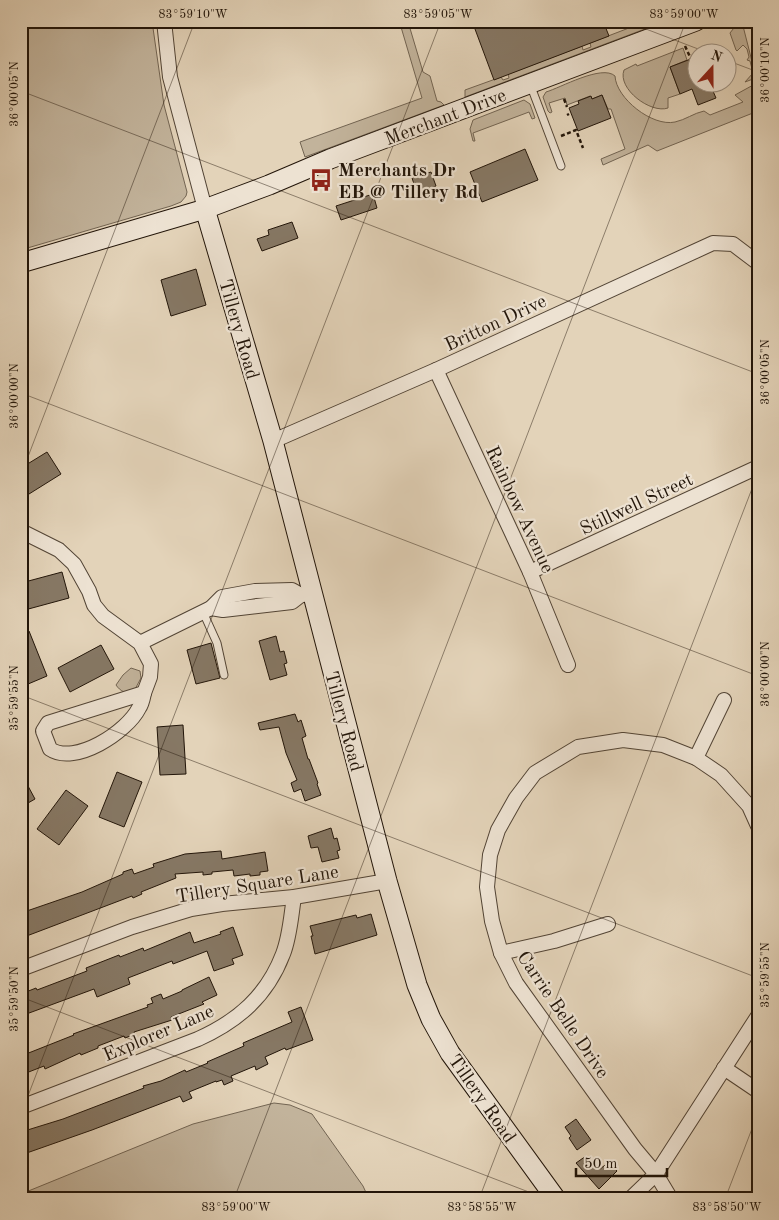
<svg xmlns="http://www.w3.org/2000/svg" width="779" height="1220" viewBox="0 0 779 1220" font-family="'Old Standard TT',serif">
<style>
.green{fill:#c2b39b;stroke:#726452}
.building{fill:#867865;stroke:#221509}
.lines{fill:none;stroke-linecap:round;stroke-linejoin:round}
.lane-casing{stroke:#524435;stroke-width:9}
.street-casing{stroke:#524435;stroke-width:16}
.secondary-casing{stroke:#221509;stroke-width:21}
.path{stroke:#221509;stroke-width:2.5;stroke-dasharray:4 2.5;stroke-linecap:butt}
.lane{stroke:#ede2d2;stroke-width:7}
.street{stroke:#ede2d2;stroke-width:14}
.secondary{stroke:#ede2d2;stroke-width:19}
.ticks{fill:none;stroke:#221509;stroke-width:1;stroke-opacity:0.45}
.labels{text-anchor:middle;stroke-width:4.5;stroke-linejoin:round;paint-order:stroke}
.street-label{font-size:19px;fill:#221509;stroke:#ede2d2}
.poi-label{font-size:19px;font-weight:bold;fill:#221509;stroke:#ede2d2;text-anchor:start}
.neatline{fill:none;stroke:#221509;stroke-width:2}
.ticks-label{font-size:12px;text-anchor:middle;fill:#221509}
</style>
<rect width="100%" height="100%" fill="#e3d3b9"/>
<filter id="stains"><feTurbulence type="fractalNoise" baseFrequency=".004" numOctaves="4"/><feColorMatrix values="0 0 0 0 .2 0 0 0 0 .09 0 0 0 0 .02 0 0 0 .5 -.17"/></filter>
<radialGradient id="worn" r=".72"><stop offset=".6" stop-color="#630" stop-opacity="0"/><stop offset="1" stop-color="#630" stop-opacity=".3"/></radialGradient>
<g class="green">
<polygon points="21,21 152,21 164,105 187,192 186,196 181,202 171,206 24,249 21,243"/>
<polygon points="647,21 666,21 465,97 465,90 501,77 503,80 509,78 508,74 582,46 583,50 591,47 590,43"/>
<path d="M747 22 748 24 743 26 758 85V111L657 151 648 145 603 165 601 159 625 149 611 109H608L602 95 592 99 590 96 567 105 565 98 549 103 552 112 550 113 548 111 543 97 546 92C560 88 602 64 615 76 616 98 652 127 675 122 685 120 694 113 704 111L710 115 743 102 735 95 755 84 753 79 745 82 753 73 750 61 747 60 749 57 747 49 743 45 737 51 736 50 730 33 737 24H741Z"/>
<polygon points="409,25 423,72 430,76 437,101 441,102 444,105 305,157 300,142 422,98 401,27"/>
<path d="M683 48 687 60 670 67 680 94 668 98V108C651 114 617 89 624 70L636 64 637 66Z"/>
<polygon points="524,100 530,104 535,118 532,119 529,112 473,133 475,141 473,141 470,129 473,120"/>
<path d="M131 668 140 671 141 678 133 693C126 694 120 691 116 685L123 675Z"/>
<polygon points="274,1103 290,1105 312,1114 363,1186 369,1199 21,1199 21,1194 193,1124"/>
</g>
<g class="building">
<polygon points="472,21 603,21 609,36 494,80"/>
<polygon points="696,57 696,82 709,82 716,98 698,105 692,89 680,94 670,67"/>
<polygon points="602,95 611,118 578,131 569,108 579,104 578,101 591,96 592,99"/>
<polygon points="525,149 538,180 482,202 470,172"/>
<polygon points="431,172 436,186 417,193 412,178"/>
<polygon points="373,194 377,208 341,220 336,206"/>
<polygon points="292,222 298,238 262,251 257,239 269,235 268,230"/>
<polygon points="196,269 206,305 171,316 161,280"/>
<polygon points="47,452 61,474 21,499 21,468"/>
<polygon points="62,572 69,598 21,611 21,583"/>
<polygon points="29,631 47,676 21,687 21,634"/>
<polygon points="276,636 280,652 284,651 287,663 284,664 287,675 270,680 259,641"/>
<polygon points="211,643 220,678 196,684 187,650"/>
<polygon points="101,645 114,669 70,692 58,668"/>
<polygon points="295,714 298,722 301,720 306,736 302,738 308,759 309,759 318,783 317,784 321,795 305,801 301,789 294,792 291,783 297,780 286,753 279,727 260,730 258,723"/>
<polygon points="183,725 186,774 160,775 157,727"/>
<polygon points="117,772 142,782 124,827 99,817"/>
<polygon points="21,773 35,799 21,807"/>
<polygon points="66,790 88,806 59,845 37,829"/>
<polygon points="331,828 334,839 337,838 340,850 337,851 339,858 322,862 318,847 311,848 308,836"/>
<polygon points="221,851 222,859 265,852 268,871 260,872 260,875 250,876 250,874 234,876 233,870 212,872 212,874 203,875 203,872 175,874 176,878 141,892 142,894 133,898 132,896 24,937 21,929 21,913 82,892 123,874 123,872 132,869 134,874 154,867 153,864 185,854"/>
<polygon points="371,914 377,935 315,954 311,936 313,936 310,926 356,915 357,918"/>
<polygon points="233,927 243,955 232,959 234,964 214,971 207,951 173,964 172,961 128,978 130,984 97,997 94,989 21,1016 21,994 36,988 37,990 87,971 86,968 119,955 120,957 143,948 144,951 190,932 194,943 221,934 220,932"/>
<polygon points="209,977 217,995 202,1002 204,1004 171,1017 172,1020 134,1032 135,1034 125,1038 124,1036 98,1046 98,1048 81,1055 80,1053 45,1069 44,1066 21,1075 21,1056 74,1035 73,1034 148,1007 147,1005 153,1003 151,998 161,994 163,999 182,991 182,990"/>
<polygon points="301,1007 313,1040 286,1050 285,1048 265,1057 268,1064 256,1070 255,1066 231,1076 233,1081 224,1085 222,1080 216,1082 216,1081 189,1092 192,1098 183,1102 180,1096 178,1097 92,1130 21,1155 21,1132 63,1119 144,1088 143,1086 161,1081 185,1070 186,1072 208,1063 207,1062 244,1046 243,1043 292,1022 288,1012"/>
<polygon points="576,1119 591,1140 577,1150 569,1138 571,1136 565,1127"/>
<polygon points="586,1156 595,1169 598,1166 600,1169 609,1162 617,1171 599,1189 576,1163"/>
</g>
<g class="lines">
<defs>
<g id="lane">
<polyline points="530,84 561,166"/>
<polyline points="203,612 217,643 224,675"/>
</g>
<g id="street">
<polyline points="164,21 170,77 205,209"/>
<polyline points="436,370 530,572 568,665"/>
<polyline points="273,441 436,370 713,243 733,244 758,263"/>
<polyline points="21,531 59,550 74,564 89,591 94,605 103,616 140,643 151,664 150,677 144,693"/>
<polyline points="530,572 758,467"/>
<polyline points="211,608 223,610 292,602 301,595"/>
<polyline points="140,643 211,608 222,597 255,591 292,590 301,595 312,594"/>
<path d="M144 693C143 698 142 704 139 708 127 732 75 766 50 749L43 731 48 723Z"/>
<polyline points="696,758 724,700"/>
<polyline points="501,953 554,941 608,924"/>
<polyline points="21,969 132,927 191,909 222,904 294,897 387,881"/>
<polyline points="724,1068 758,1091"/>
<path d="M21 1107 198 1039C238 1021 267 996 283 954 290 936 291 916 294 897"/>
<polyline points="630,1199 656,1174 758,1016"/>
<polyline points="671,1199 656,1174 635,1149 516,983 501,953 492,921 487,887 490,855 498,830 516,798 535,773 578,747 623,740 663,745 696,758 721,775 749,806 758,826"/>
</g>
<g id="secondary">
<polyline points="205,209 273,441 387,881 417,985 431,1019 450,1053 556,1199"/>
<polyline points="21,263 205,209 269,185 330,159 696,21"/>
</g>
</defs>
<use href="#lane" class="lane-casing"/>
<use href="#street" class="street-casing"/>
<use href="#secondary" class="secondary-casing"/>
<g class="path">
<polyline points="685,46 691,59"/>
<polyline points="564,99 567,107"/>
<polyline points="567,115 569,114"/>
<polyline points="561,136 576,130 583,148"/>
</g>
<use href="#lane" class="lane"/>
<use href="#street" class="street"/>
<use href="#secondary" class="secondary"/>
</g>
<path class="ticks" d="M625 21 706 52M726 60 758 72M21 91 758 374M21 393 758 676M21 475 195 21M21 695 758 978M21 997 547 1199M21 1114 441 21M234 1199 686 21M479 1199 758 473M725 1199 758 1113"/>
<defs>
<symbol id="bus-bare" viewBox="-9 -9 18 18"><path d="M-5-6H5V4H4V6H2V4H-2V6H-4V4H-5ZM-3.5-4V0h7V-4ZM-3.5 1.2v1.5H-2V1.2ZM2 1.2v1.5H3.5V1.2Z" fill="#8f2418" stroke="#ede2d2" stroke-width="2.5" paint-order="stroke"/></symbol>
</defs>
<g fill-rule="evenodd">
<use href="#bus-bare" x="305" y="164" width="32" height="32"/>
</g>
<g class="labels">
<g class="street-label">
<text transform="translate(445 116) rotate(-21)" y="7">Merchant Drive</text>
<text transform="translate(495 322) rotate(-25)" y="7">Britton Drive</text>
<text transform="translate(240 329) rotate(74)" y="7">Tillery Road</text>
<text transform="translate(636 503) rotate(-25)" y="7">Stillwell Street</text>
<text transform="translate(521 509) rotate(65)" y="7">Rainbow Avenue</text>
<text transform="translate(345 721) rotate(75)" y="7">Tillery Road</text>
<text transform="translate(257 883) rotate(-9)" y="7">Tillery Square Lane</text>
<text transform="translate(564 1014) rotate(56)" y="7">Carrie Belle Drive</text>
<text transform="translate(158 1032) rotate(-23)" y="7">Explorer Lane</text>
<text transform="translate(483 1098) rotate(55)" y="7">Tillery Road</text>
</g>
<g class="poi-label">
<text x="338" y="176">Merchants Dr<tspan x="338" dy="22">EB @ Tillery Rd</tspan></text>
</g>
</g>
<rect width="779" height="1220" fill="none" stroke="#e3d3b9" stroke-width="55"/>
<g transform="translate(712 68) rotate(21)"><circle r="24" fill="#ede2d2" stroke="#9c9082"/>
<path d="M0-4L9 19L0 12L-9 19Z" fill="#8f2418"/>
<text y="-8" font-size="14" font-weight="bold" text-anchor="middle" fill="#221509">N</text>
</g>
<path d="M576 1168v8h91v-8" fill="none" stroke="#221509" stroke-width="2.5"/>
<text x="584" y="1168" font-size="15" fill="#221509" stroke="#ede2d2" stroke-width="4" paint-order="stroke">50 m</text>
<rect x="28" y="28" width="724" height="1164" class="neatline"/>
<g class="ticks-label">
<text x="193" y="18">83°59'10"W</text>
<text x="438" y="18">83°59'05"W</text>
<text x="684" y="18">83°59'00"W</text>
<text transform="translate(765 70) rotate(-90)" y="4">36°00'10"N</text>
<text transform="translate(14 94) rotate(-90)" y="4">36°00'05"N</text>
<text transform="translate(765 372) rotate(-90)" y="4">36°00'05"N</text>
<text transform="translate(14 396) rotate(-90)" y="4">36°00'00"N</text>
<text transform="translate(765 674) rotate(-90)" y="4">36°00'00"N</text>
<text transform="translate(14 698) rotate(-90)" y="4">35°59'55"N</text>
<text transform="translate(765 975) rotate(-90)" y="4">35°59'55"N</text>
<text transform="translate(14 999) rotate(-90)" y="4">35°59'50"N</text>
<text x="236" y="1211">83°59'00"W</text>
<text x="482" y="1211">83°58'55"W</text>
<text x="727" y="1211">83°58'50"W</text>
</g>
<rect width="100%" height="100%" filter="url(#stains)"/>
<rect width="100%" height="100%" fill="url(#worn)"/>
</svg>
